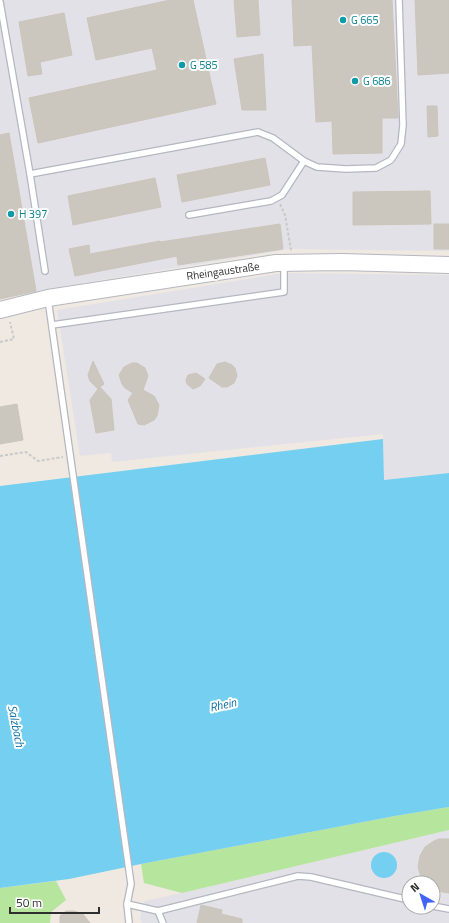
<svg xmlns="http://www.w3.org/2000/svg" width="449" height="923" viewBox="0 0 449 923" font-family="'Titillium Web',sans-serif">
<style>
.industrial{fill:#e3e1e8;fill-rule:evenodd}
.green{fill:#b6e59e}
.water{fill:#75cff0}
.building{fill:#cbc7bf;stroke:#cbc5ba}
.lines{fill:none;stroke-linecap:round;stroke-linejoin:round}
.lane-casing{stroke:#b4b7c1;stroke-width:8}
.secondary-casing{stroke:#b4b7c1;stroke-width:18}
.path{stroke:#c9c9c9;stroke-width:2;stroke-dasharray:3 2;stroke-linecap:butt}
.lane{stroke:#fff;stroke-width:5.5}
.secondary{stroke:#fff;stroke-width:16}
.culture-dot{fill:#0f9aa8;stroke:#fff;stroke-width:1.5}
.labels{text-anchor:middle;stroke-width:4;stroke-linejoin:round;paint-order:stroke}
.culture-label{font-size:11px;fill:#0d838f;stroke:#fff;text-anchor:start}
.street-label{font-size:11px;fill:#2e2e2e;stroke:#fff}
.water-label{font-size:12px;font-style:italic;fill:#0d6fa3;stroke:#fff}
</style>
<rect width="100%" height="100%" fill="#efe9e1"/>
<g class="industrial">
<polygon points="0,0 449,0 449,251 291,249 41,290 37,292 0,299"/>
<polygon points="283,273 449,275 449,473 384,480 383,434 112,462 111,453 80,456 57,310"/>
<path d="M449 830V923H142L140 919 144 901 182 893ZM409 883H433V907H409Z"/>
</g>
<g class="green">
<polygon points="449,807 449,830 182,893 144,883 141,864 395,816"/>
<polygon points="56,881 66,900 51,912 50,923 0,923 0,888"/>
</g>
<g class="water">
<polygon points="383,439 384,480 449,473 449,807 395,816 141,864 69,879 0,888 0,486"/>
<circle cx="384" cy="865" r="13"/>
</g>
<g class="building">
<polygon points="170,0 193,0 216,104 38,143 29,98 157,70 152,48 96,60 87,18"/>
<polygon points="234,0 258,0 260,35 237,37"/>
<polygon points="292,0 392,0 398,118 382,118 382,153 333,154 332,121 316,122 312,45 294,46"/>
<polygon points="415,0 449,0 449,73 418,75"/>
<polygon points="64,13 72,55 40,62 42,74 28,76 19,22"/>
<polygon points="263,54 266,110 242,110 234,59"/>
<polygon points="427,106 437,106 438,136 428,137"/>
<polygon points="9,133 36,291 0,299 0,135"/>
<polygon points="265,158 270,185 182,202 177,175"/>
<polygon points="155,178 161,207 73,225 68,196"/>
<polygon points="430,191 431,224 353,225 353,192"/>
<polygon points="280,224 283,249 178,265 177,256 75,276 69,249 89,245 90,254 160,241 160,242"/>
<rect x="434" y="224" width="15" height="25"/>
<polygon points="93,361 104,384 100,387 111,399 114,430 96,433 90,400 98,389 90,381 88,375"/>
<polygon points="225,362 232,365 235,368 237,376 234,383 227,387 222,387 209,378 217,364"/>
<polygon points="132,363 137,363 145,368 148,376 143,390 154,396 159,405 157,416 154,420 144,425 138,424 128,400 133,393 125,388 122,384 119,375 124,367"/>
<polygon points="196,373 205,379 200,386 193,389 187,384 186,380 188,375"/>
<polygon points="17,404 23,440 0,444 0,407"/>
<polygon points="439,839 449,839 449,893 437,891 433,890 433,883 425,883 421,877 418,867 420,856 425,847 434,841"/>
<polygon points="201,905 222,910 221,914 242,919 242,923 197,923"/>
<polygon points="66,911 74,911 83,914 90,923 60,923 60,916"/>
</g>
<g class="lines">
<defs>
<g id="lane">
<polyline points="0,2 30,174 45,271"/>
<polyline points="30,174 258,132 273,138 304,161 317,167 346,169 376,168 391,160 401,144 403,125 399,0"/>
<polyline points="189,215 271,201 282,195 304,161"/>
<polyline points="48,299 131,884 127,904 129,923"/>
<polyline points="52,325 284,292 284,265"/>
<polyline points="127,904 158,911 163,923"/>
<polyline points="433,906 449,909"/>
<polyline points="158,911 298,876 311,877 409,900"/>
</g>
<polyline id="secondary" points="0,310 48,298 276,263 341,262 449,265"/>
</defs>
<use href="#lane" class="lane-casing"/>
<use href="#secondary" class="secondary-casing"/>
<g class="path">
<polyline points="280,204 285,215 291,250"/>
<polyline points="0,342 14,339 10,322"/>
<polyline points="0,456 26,452 38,461 63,457"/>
</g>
<use href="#lane" class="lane"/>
<use href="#secondary" class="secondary"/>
</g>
<g class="culture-dot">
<circle cx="343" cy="20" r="4"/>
<circle cx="182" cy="65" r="4"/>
<circle cx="355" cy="81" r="4"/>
<circle cx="11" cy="214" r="4"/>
</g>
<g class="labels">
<g class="culture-label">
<text x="351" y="24">G 665</text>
<text x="190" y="69">G 585</text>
<text x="363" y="85">G 686</text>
<text x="19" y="218">H 397</text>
</g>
<g class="street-label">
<text transform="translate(223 271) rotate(-8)" y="4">Rheingaustraße</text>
</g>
<g class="water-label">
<text transform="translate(223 705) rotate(-12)" y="4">Rhein</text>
<text transform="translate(16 726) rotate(79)" y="4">Salzbach</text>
</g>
</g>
<g transform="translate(421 895) rotate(321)"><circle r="19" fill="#ffffff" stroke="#ababab"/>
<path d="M0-3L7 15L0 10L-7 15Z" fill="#4264fb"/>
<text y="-6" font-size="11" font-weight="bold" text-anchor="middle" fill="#2e2e2e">N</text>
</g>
<path d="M10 907v6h89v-6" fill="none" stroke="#2e2e2e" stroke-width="2"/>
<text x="16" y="907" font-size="12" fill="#2e2e2e" stroke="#ffffff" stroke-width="3" paint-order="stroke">50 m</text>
</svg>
